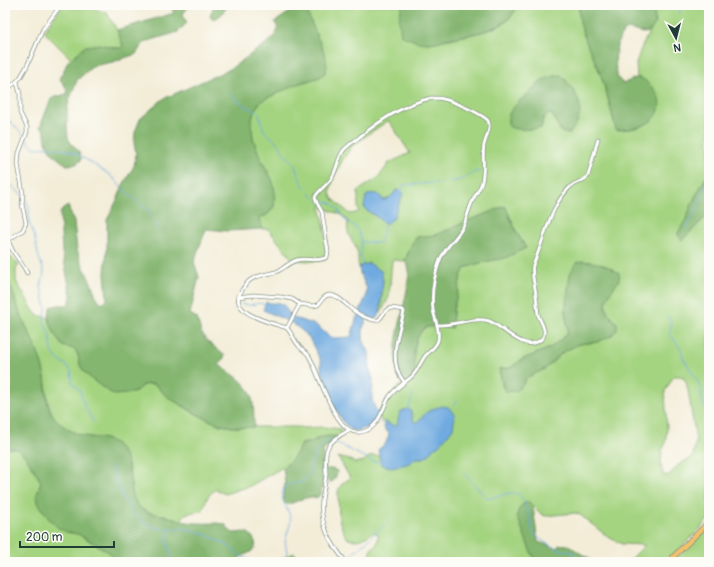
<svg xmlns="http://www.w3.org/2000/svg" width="714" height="567" viewBox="0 0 714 567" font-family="Pangolin,sans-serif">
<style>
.green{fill:#a5d481;stroke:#62885a;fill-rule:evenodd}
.forest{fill:#84b66f;stroke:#527a52}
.water{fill:#70aae0;stroke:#48748a}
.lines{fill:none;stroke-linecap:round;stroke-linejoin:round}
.stream{stroke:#70aae0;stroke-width:1}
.street-casing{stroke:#899586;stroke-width:4.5}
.primary-casing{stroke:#899586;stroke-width:6}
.street{stroke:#fff;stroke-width:3}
.primary{stroke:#f2c26a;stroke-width:4.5}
</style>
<rect width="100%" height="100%" fill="#fdfcf7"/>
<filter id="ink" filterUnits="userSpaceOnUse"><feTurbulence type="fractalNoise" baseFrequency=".025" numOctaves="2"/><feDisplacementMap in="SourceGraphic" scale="8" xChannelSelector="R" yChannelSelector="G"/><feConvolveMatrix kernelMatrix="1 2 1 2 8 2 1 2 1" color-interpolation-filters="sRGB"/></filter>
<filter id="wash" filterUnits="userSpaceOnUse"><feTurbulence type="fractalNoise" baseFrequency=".012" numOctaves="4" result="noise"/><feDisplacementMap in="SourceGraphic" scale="16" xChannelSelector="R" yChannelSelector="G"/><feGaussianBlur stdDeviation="0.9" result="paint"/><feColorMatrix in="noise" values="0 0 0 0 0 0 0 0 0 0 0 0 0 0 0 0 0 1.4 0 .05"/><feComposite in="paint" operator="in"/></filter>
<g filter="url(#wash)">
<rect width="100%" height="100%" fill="#f3edd8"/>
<g class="green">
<polygon points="62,5 83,5 107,13 118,32 123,46 122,48 116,48 109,46 86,46 71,59 44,32"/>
<path d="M304 5H402L399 20 428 43C447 39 493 33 507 21 512 16 515 11 518 5H579C577 32 594 54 602 79 608 96 611 114 617 130L631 129 645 125 640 78H637L636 64 637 60 640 51 649 32 655 24 654 5H709V172L695 197 685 221 678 233 679 237 682 240 709 214V518L701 528 666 562H628L645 545 622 544 608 537 579 514 575 513 545 516 540 513 529 502 522 505 518 512 530 550 536 562H370L371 549C372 548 374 547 375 546 378 544 378 538 378 534L375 532C371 533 369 535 366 537 360 541 354 540 348 539L343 531 339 519 338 491 342 484 350 478 338 457C344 459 350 459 355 463L364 461 370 456 383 455 395 433 379 418C378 406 395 391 403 382L406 383 412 381C413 368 412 331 427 327 431 326 447 328 452 328L453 310 458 291 461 276 465 268 480 263 494 260 526 248 517 233 505 206 470 220 450 229 435 235 417 237 407 255 405 261 392 260 389 297 380 314 383 280 369 263 359 267C357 262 359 256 357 251 353 239 345 236 348 221L340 214 320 207C324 220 329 247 325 260 315 262 304 261 293 260L268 229H263L259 219C266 216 270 213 274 206L266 169 258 153 253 138 251 122 255 109 261 101 272 95 297 84 320 77ZM561 75 579 103 578 119 561 132 552 114H547L543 119 541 128 517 103C533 90 539 78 561 75ZM389 121 410 153 389 163 379 177 358 191V208L359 211 356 213 350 214 332 198 330 192 334 176 343 159 353 145 386 122ZM402 191 403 192 402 196 387 223 383 222 374 215 366 210 364 207 383 200H386L389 198 395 193ZM619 279C606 299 598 304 617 323L597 342 579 344 563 352 545 369 526 378 524 383 516 391 503 388 499 369 510 368 523 359 550 348 566 335 568 330 565 310ZM675 376H679L683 377 686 382 688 390 696 441 693 456 677 466 671 473 667 476 664 475 662 471 661 463 662 450 665 445 667 430 665 391 672 379Z"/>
<path d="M5 251 19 265 16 269V281L33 310 37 315 49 318C51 326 57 341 63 346 67 348 72 347 75 350 80 355 78 362 82 368 85 374 101 387 107 390 112 393 129 391 135 392 142 385 144 384 154 384L164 394 192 412 220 425 232 427H300L305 428 323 427 341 429 339 438 336 436 316 439 314 441 301 444 297 453 290 462 283 467 250 486 225 494 216 489C207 496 206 499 203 510L185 514 181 521 164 515H156L147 512 140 508 136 503 133 496 128 464 109 440C90 436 73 437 58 422 45 408 48 390 44 373 39 351 28 332 19 311 15 300 13 290 7 280H5Z"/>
<polygon points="13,448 21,451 28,460 41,482 39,486 66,532 78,534 109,552 116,562 5,562 5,450"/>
<polygon points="709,526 709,562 673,562"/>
<polygon points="294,553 305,562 275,562 280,559"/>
</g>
<g class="forest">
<path d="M170 5H191L188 7 183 14 187 23 178 32 148 41 143 44 136 54 113 62 93 66 77 80 69 101 67 110V125L68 138 71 143 79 152 81 158 80 161 76 164 67 165C60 160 50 154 47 144 44 138 47 130 40 127L51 99 55 97 67 94V89L60 79 68 61 86 46 100 44 116 48H122L123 46 117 30 174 13Z"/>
<path d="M212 5H231C223 8 223 18 212 19L210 16 214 6Z"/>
<path d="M300 5H304L325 55 327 65 326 70 325 73 320 77 297 84 261 101 255 109 251 122 253 138 261 160 272 179 275 192 274 206 270 212 265 216 259 219 263 229 227 231 206 229 194 262 199 277 190 314 197 318 201 332 206 340 225 356 219 365C229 372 244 380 250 392 254 402 254 416 254 427 226 430 207 421 184 406 177 403 170 399 165 395 161 391 158 387 154 384H148L142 385 135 392 127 394 114 395C104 388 87 378 81 367 78 362 80 355 75 350 72 347 67 348 63 346 61 344 59 341 58 339 52 329 46 318 51 307L58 305H67L70 302 71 295 62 252 60 213 63 209 68 206 74 222 77 250 81 261 92 285 96 296 101 303H104L107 300 105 273 107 247V220L118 198 123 185 134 166 136 154 134 143 135 132 140 119 163 99 230 69 274 38 278 29 275 22Z"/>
<path d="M402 5H518C515 11 511 18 505 22 490 32 463 36 446 39 440 41 434 43 428 43 419 43 409 39 401 35L399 20Z"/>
<path d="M579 5H654L655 24 649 32 643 33 628 29C626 30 624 31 623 33 615 40 614 66 617 76 618 79 620 81 623 83 629 82 634 77 640 78 645 79 649 84 652 87 665 101 661 118 644 125 635 129 625 129 616 130 612 113 608 95 602 79 594 54 577 32 579 5Z"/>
<path d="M561 75C574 89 587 105 576 124 573 128 572 132 568 134L561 132 552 114H547L543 119 541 128C534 129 516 131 510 127 508 125 508 124 508 122 507 110 517 104 525 97 531 91 536 84 543 80 549 77 555 76 561 75Z"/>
<polygon points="709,172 709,214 682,240 679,237 678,233 685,221 695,197"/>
<path d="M505 206 517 233 526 248 505 258 480 263 465 268 461 276 458 291 453 310 452 328C448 328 430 326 427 327 419 330 415 343 414 351 413 360 421 388 403 382L397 372 395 354 397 337 407 290 409 271 408 266 405 261 412 243 417 237 435 235 450 229 470 220Z"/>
<path d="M581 261C596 262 606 264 619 273 619 275 620 277 619 279 619 282 615 285 614 287 603 303 603 310 617 323V330L611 336 597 342 579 344 563 352 545 369 526 378 524 383 516 391 506 392 503 388 499 369 510 368 523 359 550 348 567 334 568 330 565 310 567 297 570 274 576 263Z"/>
<path d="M5 280H7C13 289 15 300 19 311 28 331 39 351 44 373 47 383 45 399 49 409 56 424 74 435 90 437 99 438 108 438 116 444 122 450 126 457 128 465 132 481 128 502 145 511 152 514 159 514 166 516 177 519 186 523 198 523 207 524 216 522 225 524L229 530 233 533C242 533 247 529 253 538 263 553 241 553 235 562H116L109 552 78 534 66 532 57 527 49 519 38 503 37 494 41 482C35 472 24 447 11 448 9 448 7 449 5 450Z"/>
<path d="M329 436H336L338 437 331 447 328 446C320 450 323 459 325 467L327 469H333L337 471C337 475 335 480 332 482H330L325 478 323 479C323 486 322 492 318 497 314 498 310 497 306 498 298 499 292 506 284 503L283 495 285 483 283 467C292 461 296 454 301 445L314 441 321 437Z"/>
<path d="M529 502 533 507 538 542 557 548 559 545C571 543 571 548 580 553 586 557 587 555 593 562H559C555 560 542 562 536 562L530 550 517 516C518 508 522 503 529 502Z"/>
</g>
<g class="water">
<path d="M396 190H400L402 191 403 194 393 219 387 223 383 222 374 215 366 210 364 207 366 196C374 192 378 192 383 200 388 200 394 195 396 190Z"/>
<polygon points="369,263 381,271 383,280 380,314 376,319 368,318 366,321 363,328 363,336 364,342 369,352 370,370 373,379 372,400 375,408 379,413 379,416 372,426 357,431 351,430 344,423 335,408 329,393 321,369 321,361 309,338 305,333 292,323 263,310 266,302 271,303 280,303 283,304 290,315 294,318 316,325 329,336 333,338 351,337 356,319 366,297 367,289 360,273 359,267"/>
<path d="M442 406 448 407 455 415 453 428 447 436 438 446 433 448 429 455 423 458H416L410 463 392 468 387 466 381 465 378 450 386 443 389 434C385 428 383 430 385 422 389 423 393 427 397 425L399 415 401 411 407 409 411 411 413 421 416 422C421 420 422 416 426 413 430 409 436 408 442 406Z"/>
</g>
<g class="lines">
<g class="stream">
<polyline points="679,5 680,14"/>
<polyline points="230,94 245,106 256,111 259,114 264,131 279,144 283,152 294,164 300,179 305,188 314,198"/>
<polyline points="5,116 24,136"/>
<polyline points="26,138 30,144 35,148 52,147 73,152 90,162 110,175 129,195 149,211 159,231"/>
<polyline points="5,182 11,185 22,195"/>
<polyline points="401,192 403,189 403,185 434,183 441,183 450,182 460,180 475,172 481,171"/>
<polyline points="24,197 29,207 29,222 34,235 38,254 44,272 43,277 41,286 46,309 44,321 50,336 52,351 57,359 66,365 71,371 72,382 80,391 85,408 90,415 93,422"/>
<polyline points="318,200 328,202 333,204 341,213 345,220 353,225 357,229 361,239 361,258 363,266"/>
<polyline points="686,229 699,204 705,186 709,178"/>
<polyline points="362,242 380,243 380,238 383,234 383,230 386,221"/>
<path d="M241 304C242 304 247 305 248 305 256 305 257 301 266 305"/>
<polyline points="668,317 671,324 670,334 681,349 683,358 700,385 702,400 706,411 707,418 709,423"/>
<polyline points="451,409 457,400"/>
<path d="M408 411C409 405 412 401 412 394"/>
<polyline points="379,421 384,424"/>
<polyline points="335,442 372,461 377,462 382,461"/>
<polyline points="111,465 116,482 123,498 137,517 144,523 156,528 187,529 199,532 224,543 239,555 253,562"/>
<path d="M464 474 487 498C496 499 509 490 518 494 523 496 528 513 530 519 531 524 531 530 534 534 538 539 554 548 561 550 565 551 569 550 573 553 576 555 577 559 581 562"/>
<polyline points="170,530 166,540 171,554 170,562"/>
<polyline points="347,559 389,521"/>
<path d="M284 562C284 559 287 556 287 554 287 548 284 544 286 538 287 531 292 524 290 517 289 510 281 501 282 494 284 479 298 487 306 479 310 475 310 470 311 465 314 453 319 444 331 440"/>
<polyline points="702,562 709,557"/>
</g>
</g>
</g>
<g filter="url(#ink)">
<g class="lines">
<defs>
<g id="street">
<path d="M17 82 20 94V113L27 127V132L19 153 18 164 23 194 22 204 26 223 23 230 10 239 9 242C12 254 22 262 27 273"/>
<polyline points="5,90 14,84 20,78 27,66 43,29 61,5"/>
<path d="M431 98C435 98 440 98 443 99 453 101 477 112 485 118 487 119 489 122 489 125 490 130 485 140 484 145 482 156 485 169 482 181 481 188 476 193 473 200 469 208 467 217 464 225 458 238 445 246 440 260 434 276 431 293 433 310 435 320 440 329 438 340 437 346 430 351 425 356 420 363 417 373 410 378 403 384 395 389 390 396 384 405 380 421 372 427 367 431 360 433 355 432 334 429 319 373 309 356 307 352 302 350 299 346 294 340 292 334 287 328 272 323 225 313 242 290 245 285 248 281 252 279 259 275 268 274 276 272 283 269 290 262 297 260 306 257 317 263 327 257L328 252 322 212 317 203 315 197C319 190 326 186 331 179 337 171 337 159 343 151 347 146 352 143 357 139 379 121 404 104 431 98Z"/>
<polyline points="238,297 253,295 281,297 292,299 300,304 296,311 287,328"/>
<path d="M300 304 313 306 318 305C321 302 322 298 326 296 335 291 347 306 354 311 360 315 368 319 374 320 382 322 382 312 388 309 392 307 399 309 403 310L404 312C399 331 390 355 399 374 400 377 403 379 404 382"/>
<path d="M437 325C441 325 446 325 450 324 462 323 477 317 489 321 503 326 523 352 539 341 541 340 544 337 544 334 546 328 539 320 538 314 537 308 537 302 536 295 535 285 531 275 533 265 545 239 549 207 570 187 575 182 583 182 588 176L598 139"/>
<path d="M346 562C331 544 319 524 322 500 323 492 325 483 326 475 326 467 324 455 328 447 332 439 342 434 349 430"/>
</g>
<polyline id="primary" points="668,562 703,528 709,520"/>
</defs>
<use href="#street" class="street-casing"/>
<use href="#primary" class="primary-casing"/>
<use href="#street" class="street"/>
<use href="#primary" class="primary"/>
</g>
</g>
<rect width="714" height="567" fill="none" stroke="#fdfcf7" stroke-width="20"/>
<g transform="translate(676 38) rotate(173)" stroke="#fdfcf7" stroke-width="3" paint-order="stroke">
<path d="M0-3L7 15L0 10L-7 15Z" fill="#1f3d34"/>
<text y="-6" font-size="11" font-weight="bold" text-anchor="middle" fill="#1f3d34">N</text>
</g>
<path d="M20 541v6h94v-6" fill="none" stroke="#1f3d34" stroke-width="2"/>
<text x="26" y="541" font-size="12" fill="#1f3d34" stroke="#fdfcf7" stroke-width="3" paint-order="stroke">200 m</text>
</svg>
